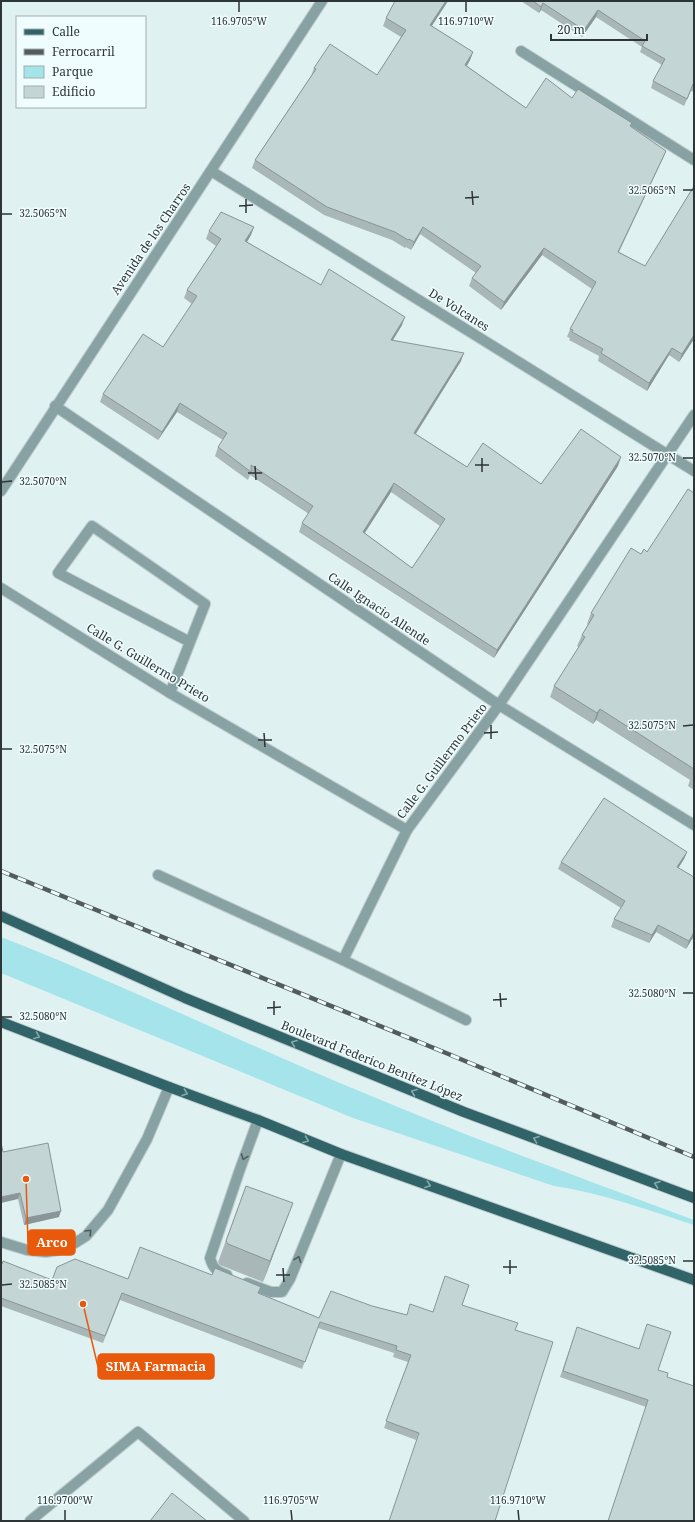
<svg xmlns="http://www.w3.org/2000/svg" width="695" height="1522" viewBox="0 0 695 1522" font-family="'Noto Serif',serif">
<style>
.green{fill:#a5e4ea}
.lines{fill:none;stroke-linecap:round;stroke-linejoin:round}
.service-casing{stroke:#bccbcc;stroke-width:12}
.minor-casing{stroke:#bccbcc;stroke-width:12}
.primary-casing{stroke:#bccbcc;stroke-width:12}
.service{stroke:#88a2a4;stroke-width:10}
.minor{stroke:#88a2a4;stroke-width:10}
.primary{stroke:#316468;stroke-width:10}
.rail-casing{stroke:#535c5d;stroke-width:4.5}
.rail{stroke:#f0fdfe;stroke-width:3;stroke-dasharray:9;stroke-linecap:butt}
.wall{fill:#a9b7b8;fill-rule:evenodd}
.shaded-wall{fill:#899596}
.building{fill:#c4d5d6;stroke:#899596;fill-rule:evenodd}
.oneway{stroke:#87a9ac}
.oneway2{stroke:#4e5b5c}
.ticks{fill:none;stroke:#2e3536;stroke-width:1.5}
.labels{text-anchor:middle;stroke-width:3;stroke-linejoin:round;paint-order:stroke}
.street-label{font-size:12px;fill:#2e3536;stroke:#f0fdfe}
.ticks-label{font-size:10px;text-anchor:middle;fill:#2e3536;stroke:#f0fdfe;stroke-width:3;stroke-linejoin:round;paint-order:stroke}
.leader{fill:none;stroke:#e8590c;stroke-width:1.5}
.callout-dot{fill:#e8590c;stroke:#f0fdfe;stroke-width:1.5}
.callout{fill:#e8590c;stroke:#e8590c;stroke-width:1.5}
.callout-label{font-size:13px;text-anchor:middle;font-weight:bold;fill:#fff}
</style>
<rect width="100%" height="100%" fill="#e0f1f2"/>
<path class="green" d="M1 937C124 985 242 1043 364 1093 473 1139 584 1179 694 1220V1225C648 1210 602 1193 554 1186L353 1118 1 973Z"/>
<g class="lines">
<defs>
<g id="service">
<polyline points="170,693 205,604 92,526 58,573 190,642"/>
<polyline points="1,1242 27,1250 46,1252 59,1250 75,1243 86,1236 108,1210 147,1139 169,1087"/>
<path d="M227 1275C217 1271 213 1269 210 1258L239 1172 258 1120"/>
<polyline points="247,1283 271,1292 282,1292 290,1279 341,1154"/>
<polyline points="30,1521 138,1432 244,1521"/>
</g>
<g id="minor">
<polyline points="521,51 694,160"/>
<polyline points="211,171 694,471"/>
<polyline points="55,406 499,705 694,825"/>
<polyline points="1,491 322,1"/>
<polyline points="1,588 170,693 407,830"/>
<polyline points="158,875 343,960 407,830 499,705 694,415"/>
<polyline points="343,960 466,1020"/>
</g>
<g id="primary">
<polyline points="1,916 185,998 464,1112 694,1198"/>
<polyline points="1,1022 169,1087 258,1120 341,1154 694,1280"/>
</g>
</defs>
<use href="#service" class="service-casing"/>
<use href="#minor" class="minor-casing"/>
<use href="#primary" class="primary-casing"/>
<use href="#service" class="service"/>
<use href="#minor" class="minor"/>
<use href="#primary" class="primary"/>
<defs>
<polyline id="rail" points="1,871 446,1053 694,1157"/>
</defs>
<use href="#rail" class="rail-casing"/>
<use href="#rail" class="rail"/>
</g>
<g class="wall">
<polygon points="395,1 448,1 432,26 473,52 470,60 467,66 526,108 572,98 632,123 630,127 666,151 663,158 619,252 645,266 694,186 694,339 679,362 669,355 647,391 598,361 599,356 569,340 570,338 567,337 570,329 592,289 542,255 501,310 469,286 472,278 476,273 420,234 411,250 406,247 405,248 392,240 324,215 252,168 255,160 311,76 314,68 377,75 401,37 383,26 386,18"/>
<polygon points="521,1 694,1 694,92 691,91 684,106 651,88 653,81 662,65 640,52 642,47 596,17 582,37 541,10 539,13"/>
<path d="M209 231 251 235 247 242 321 285 402 325 393 340 461 361 416 434 467 467 541 484 618 466 494 658 299 532 302 523 309 514 250 475 248 480 215 456 218 447 223 440 177 412 158 440 100 402 103 394 163 347 192 304 184 298 187 290 216 246 206 239ZM391 492 440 526 412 568 365 533Z"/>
<polygon points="694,493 694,790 688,786 690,780 596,720 593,724 550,697 554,686 579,647 577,646 582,635 588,625 587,624 591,613 641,554 647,552"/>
<polygon points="687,852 684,859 678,868 694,877 694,940 692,939 686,949 656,932 649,943 611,927 614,919 621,908 558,869 561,862"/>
<polygon points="3,1152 59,1217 24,1225 18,1199"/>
<polygon points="246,1186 285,1224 263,1282 220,1265 218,1262"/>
<polygon points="1,1264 52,1280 128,1279 258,1293 319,1318 372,1306 406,1315 433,1312 469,1285 416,1440 384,1428 408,1362 393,1357 394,1353 318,1328 302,1369 120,1300 103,1343 1,1306"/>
<polygon points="671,1332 646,1407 560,1377 575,1333 638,1349"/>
</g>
<g class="shaded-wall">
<polygon points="446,1 448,1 427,33 430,25"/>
<polygon points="543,3 541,10 539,13 541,7"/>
<polygon points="598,10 596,17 582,37 584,30"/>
<polygon points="473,52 470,60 462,73 465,65"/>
<polygon points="666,151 663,158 615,259 618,252"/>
<polygon points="254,227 251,235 242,250 245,241"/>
<polygon points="423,227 420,234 411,250 414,242"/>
<polygon points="544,248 542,255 501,310 504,302"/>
<polygon points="405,317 402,325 388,348 391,340"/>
<polygon points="694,335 694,339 679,362 682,354"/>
<polygon points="672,348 669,355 647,391 649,383"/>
<polygon points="464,353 461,361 411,441 414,433"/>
<polygon points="180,403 177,412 158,440 162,432"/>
<polygon points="621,457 618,466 494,658 497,650"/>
<polygon points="394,483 391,492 360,540 363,532"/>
<polygon points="600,709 596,720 593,724 597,713"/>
<polygon points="687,852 684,859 674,875 677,867"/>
<polygon points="658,925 656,932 649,943 652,935"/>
<polygon points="694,932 692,939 686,949 689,941"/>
<polygon points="20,1193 18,1199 1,1203 1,1197"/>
<polygon points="293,1203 285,1224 263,1282 270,1261"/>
<polygon points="61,1211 59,1217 24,1225 26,1218"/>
</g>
<g class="building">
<polygon points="395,1 446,1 430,25 473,52 465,65 526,108 546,78 572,98 578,89 632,123 630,126 666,151 618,252 645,266 694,186 694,335 682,354 672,348 649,383 601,353 603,349 572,332 573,330 570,329 596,282 544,248 504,302 472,278 481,266 423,227 414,242 409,239 408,240 395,232 327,207 255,160 316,69 314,68 330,44 377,75 406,30 386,18"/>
<polygon points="533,1 694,1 694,85 693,84 687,99 653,81 665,59 642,46 645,41 598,10 584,30 543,3 541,7"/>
<path d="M221 212 254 227 245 241 321 285 329 269 405 317 391 340 464 353 414 433 467 467 483 443 541 484 581 429 621 457 497 650 302 523 313 506 251 465V472L218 447 227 433 180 403 162 432 103 394 143 334 163 347 197 296 187 290 221 239 209 231ZM394 483 445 519 412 568 363 532Z"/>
<polygon points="688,489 694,493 694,769 600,709 597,713 554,686 585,637 582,635 594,615 591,613 631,548 641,554 644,549 647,552"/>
<polygon points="604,798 687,852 677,867 694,877 694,932 689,941 658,925 652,935 614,919 625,901 561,862"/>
<polygon points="1,1142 3,1152 48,1143 61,1211 26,1218 20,1193 1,1197"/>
<polygon points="246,1186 293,1203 270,1261 228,1244 226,1241"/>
<polygon points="140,1247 212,1275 215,1268 261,1287 258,1293 319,1318 331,1291 372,1306 407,1315 410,1304 433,1312 445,1276 469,1285 462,1305 518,1323 515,1330 553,1342 495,1521 389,1521 419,1433 386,1421 411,1355 396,1350 397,1346 320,1322 305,1362 122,1293 105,1336 1,1298 1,1264 2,1264 3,1261 52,1280 57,1267 75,1259 128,1279"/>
<polygon points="647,1324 671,1332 658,1370 668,1373 667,1377 694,1386 694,1521 608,1521 648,1400 563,1371 577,1327 639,1349"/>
<polygon points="172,1493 207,1521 150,1521"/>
</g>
<defs><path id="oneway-chevron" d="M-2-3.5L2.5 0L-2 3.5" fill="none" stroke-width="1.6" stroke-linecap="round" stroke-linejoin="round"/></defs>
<g class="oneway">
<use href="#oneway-chevron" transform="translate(37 1036) rotate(21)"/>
<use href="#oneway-chevron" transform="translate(294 1043) rotate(-158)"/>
<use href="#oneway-chevron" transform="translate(414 1092) rotate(-158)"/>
<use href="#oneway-chevron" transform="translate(185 1093) rotate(20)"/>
<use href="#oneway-chevron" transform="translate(536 1139) rotate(-160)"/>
<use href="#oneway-chevron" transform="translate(306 1140) rotate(22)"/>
<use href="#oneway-chevron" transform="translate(657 1184) rotate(-160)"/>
<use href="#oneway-chevron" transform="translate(428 1185) rotate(20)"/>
</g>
<g class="oneway2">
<use href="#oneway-chevron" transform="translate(244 1157) rotate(110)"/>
<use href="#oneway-chevron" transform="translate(89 1232) rotate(-47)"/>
<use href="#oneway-chevron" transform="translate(298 1259) rotate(-69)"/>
</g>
<path class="ticks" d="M239 2V12M466 2V12M683 190H693M472 191 473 205M465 198 479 197M246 199V213M239 206 253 205M2 214H12M482 458V472M683 458H693M475 465H489M255 466 256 480M248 473H262M2 482 12 481M491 725V739M683 726 693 725M264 733 265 747M484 733 498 732M258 740H272M2 749H12M500 993 501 1007M683 993H693M493 1000 507 999M274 1001V1015M267 1008 281 1007M2 1017H12M510 1260V1274M683 1261H693M503 1267H517M283 1268 284 1282M276 1275H290M2 1285 12 1284M65 1510V1520M291 1510 292 1520M518 1510 519 1520"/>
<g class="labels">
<g class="street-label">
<text transform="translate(151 239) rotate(-56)" y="4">Avenida de los Charros</text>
<text transform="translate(459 310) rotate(32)" y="4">De Volcanes</text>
<text transform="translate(379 609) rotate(34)" y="4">Calle Ignacio Allende</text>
<text transform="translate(148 663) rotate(31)" y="4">Calle G. Guillermo Prieto</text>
<text transform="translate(442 761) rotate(-53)" y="4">Calle G. Guillermo Prieto</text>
<text transform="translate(372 1061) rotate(22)" y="4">Boulevard Federico Benítez López</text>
</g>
</g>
<g class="ticks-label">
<text x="239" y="25">116.9705°W</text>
<text x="466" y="25">116.9710°W</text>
<text x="652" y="194">32.5065°N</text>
<text x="43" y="217">32.5065°N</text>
<text x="652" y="461">32.5070°N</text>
<text x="43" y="485">32.5070°N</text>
<text x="652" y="729">32.5075°N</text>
<text x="43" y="753">32.5075°N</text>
<text x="652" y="997">32.5080°N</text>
<text x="43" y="1020">32.5080°N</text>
<text x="652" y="1264">32.5085°N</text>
<text x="43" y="1288">32.5085°N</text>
<text x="65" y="1504">116.9700°W</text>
<text x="291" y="1504">116.9705°W</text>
<text x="518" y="1504">116.9710°W</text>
</g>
<path class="leader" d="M26 1179L28 1242M83 1304L98 1367"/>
<g class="callout-dot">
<circle cx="26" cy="1179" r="4"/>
<circle cx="83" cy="1304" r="4"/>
</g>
<g class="callout">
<rect x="28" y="1230" width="47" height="25" rx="4"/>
<rect x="98" y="1354" width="116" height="25" rx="4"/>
</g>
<g class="callout-label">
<text x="52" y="1247">Arco</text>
<text x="156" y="1371">SIMA Farmacia</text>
</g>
<rect width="695" height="1522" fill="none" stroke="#2e3536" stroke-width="4"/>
<rect x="16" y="16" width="130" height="92" fill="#f0fdfe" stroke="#a2adae"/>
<rect x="24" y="29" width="20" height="6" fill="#316468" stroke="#a2adae"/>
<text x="52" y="36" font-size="12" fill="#2e3536">Calle</text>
<rect x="24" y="49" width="20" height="6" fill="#535c5d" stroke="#a2adae"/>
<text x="52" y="56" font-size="12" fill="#2e3536">Ferrocarril</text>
<rect x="24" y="66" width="20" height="12" fill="#a5e4ea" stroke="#a2adae"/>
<text x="52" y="76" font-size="12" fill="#2e3536">Parque</text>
<rect x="24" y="86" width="20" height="12" fill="#c4d5d6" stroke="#a2adae"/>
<text x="52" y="96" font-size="12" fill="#2e3536">Edificio</text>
<path d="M551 34v6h96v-6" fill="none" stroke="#2e3536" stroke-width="2"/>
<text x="557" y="34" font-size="12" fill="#2e3536" stroke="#f0fdfe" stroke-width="3" paint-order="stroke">20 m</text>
</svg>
